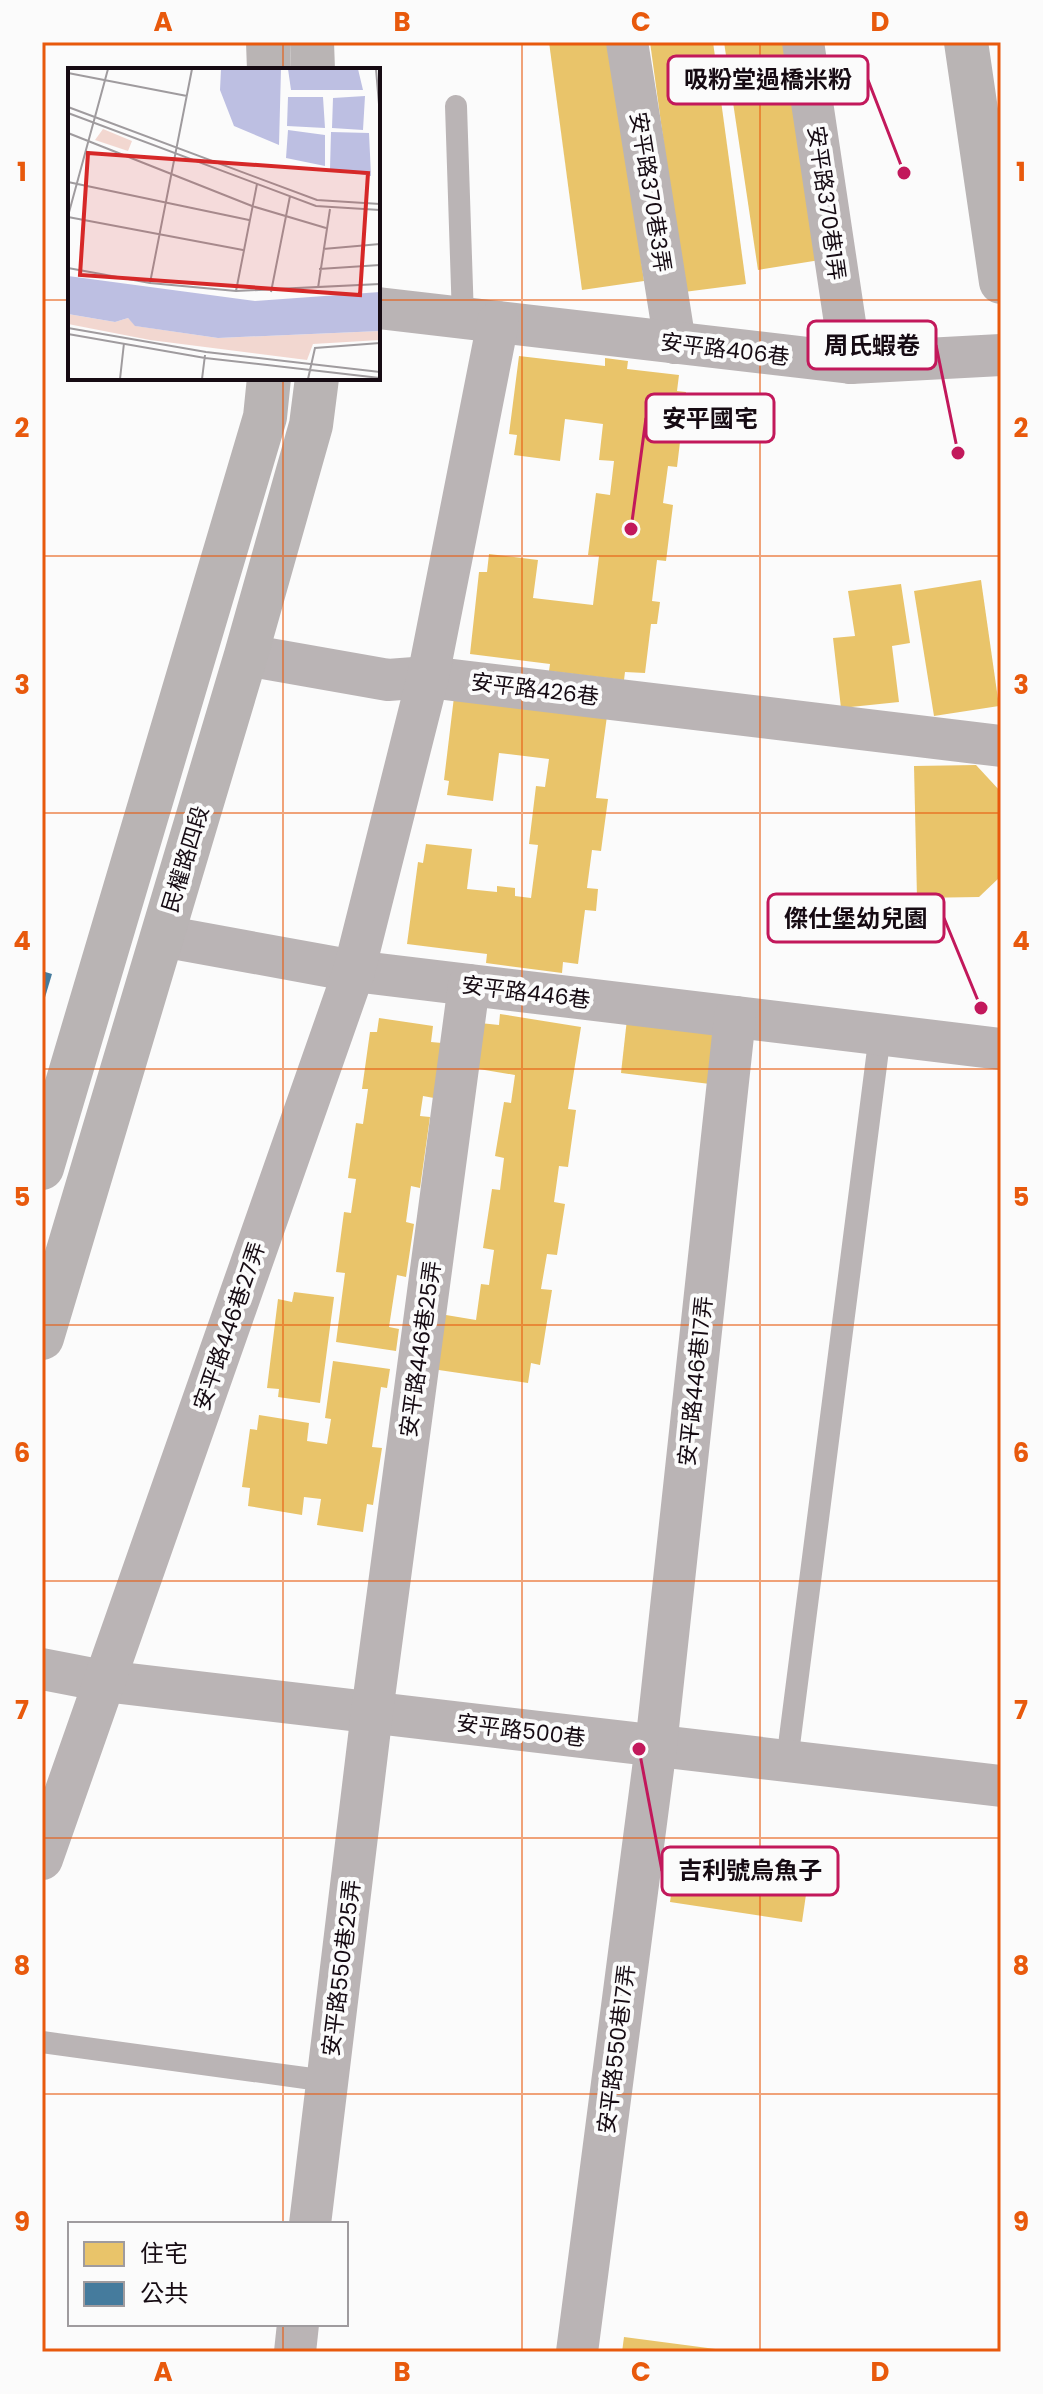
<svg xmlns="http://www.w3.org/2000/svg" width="1043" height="2394" viewBox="0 0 1043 2394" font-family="Poppins,'Noto Sans TC',sans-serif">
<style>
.homes{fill:#e9c46a}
.public{fill:#457b9d}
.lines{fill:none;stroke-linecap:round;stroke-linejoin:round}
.lane{stroke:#bab4b5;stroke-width:22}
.street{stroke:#bab4b5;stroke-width:42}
.secondary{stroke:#b9b4b4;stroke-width:44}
.grid{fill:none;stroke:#e8590c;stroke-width:2;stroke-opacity:0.55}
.labels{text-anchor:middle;stroke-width:8;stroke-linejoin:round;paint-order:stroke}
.street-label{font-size:22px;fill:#160b13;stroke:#fbfbfb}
.inset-road{fill:none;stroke:#9f9b9e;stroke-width:2}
.view{fill:#d62828;fill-opacity:0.15;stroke:#d62828;stroke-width:4}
.inset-edge{fill:none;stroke:#160b13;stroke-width:4}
.leader{fill:none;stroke:#c2185b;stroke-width:3}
.callout-dot{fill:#c2185b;stroke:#fbfbfb;stroke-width:3}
.callout{fill:#fbfbfb;stroke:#c2185b;stroke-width:3}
.callout-label{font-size:24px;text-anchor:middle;font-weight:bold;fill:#160b13}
.neatline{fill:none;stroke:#e8590c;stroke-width:3}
.grid-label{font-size:26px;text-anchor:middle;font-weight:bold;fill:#e8590c}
</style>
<rect width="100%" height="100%" fill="#fbfbfb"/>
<g class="homes">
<polygon points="549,42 611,42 644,281 582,290"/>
<polygon points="650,42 713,42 746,284 684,292"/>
<polygon points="724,42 786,42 820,260 758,270"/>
<polygon points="519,356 605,366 605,358 628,361 627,369 679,375 677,391 686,392 677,467 668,466 663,503 673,505 666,561 657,560 652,601 660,602 657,624 651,624 645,673 625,672 624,680 549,671 550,664 470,654 479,572 487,572 489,554 538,560 533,598 593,605 599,556 588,555 596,493 610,495 614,461 599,460 603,424 565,419 560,461 514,455 517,435 509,434"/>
<polygon points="981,580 999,706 934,716 914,591"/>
<polygon points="901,584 910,643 892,646 899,702 841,708 833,638 855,636 848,591"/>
<polygon points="454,697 607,716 596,798 608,799 601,851 592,850 587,888 598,889 596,911 585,910 578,964 563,962 562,973 486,963 487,954 407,944 418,862 423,863 426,844 472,849 467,889 497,892 497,886 515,888 515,896 531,898 538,845 529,844 536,786 545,787 549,759 499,753 493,801 447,795 449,781 444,780"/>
<polygon points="976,765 1001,792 1001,876 979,897 917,898 914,766"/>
<polygon points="628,1010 726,1023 718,1085 621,1073"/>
<polygon points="500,1014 581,1027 568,1109 576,1110 568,1167 559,1166 554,1202 565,1204 557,1255 547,1254 541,1289 552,1290 540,1365 531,1363 528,1383 432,1369 440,1314 476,1320 481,1284 489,1285 494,1250 483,1248 492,1189 500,1190 504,1158 495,1156 504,1102 511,1103 515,1075 473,1068 480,1023 499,1025"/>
<polygon points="379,1018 433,1026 431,1042 442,1043 434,1098 423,1096 420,1116 430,1117 420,1188 411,1186 406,1222 414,1224 406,1277 397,1275 389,1327 399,1329 396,1351 336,1342 345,1273 336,1272 344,1212 351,1213 356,1179 348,1178 356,1123 363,1124 368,1089 362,1089 370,1032 377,1032"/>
<polygon points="294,1292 334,1297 320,1403 278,1397 279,1389 267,1388 278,1299 292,1302"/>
<polygon points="333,1361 390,1369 387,1388 381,1387 372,1447 382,1448 373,1505 367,1504 363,1532 317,1525 321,1499 304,1497 302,1515 248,1506 250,1488 242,1487 250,1429 257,1430 259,1415 309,1423 307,1441 327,1444 331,1419 325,1418"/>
<polygon points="678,1848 810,1867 802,1922 670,1902"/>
<polygon points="624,2337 723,2350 723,2352 622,2352"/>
</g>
<polygon class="public" points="42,971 52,974 43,1004 42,1004"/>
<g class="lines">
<g class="lane">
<polyline points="456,106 463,318"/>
<polyline points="787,1761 880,1034"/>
<polyline points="42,2042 327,2081"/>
</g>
<g class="street">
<polyline points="627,42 675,343"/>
<polyline points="803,42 851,363"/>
<polyline points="378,308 851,363 1001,355"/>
<polyline points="246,655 388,680 428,677 1001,746"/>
<polyline points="162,936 354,971 1001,1049"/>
<polyline points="42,1669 104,1681 1001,1786"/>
<polyline points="42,1859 354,971 428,677 498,322"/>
<polyline points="310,2224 372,1712 469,985"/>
<polyline points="295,2352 298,2324"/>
<polyline points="577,2352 656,1746 735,1017"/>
</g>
<g class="secondary">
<polyline points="268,42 269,70"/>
<polyline points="312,42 313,70"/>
<polyline points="966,42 1001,282"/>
<polyline points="42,1168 265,417 269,378"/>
<polyline points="42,1338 246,655 311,425 317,378"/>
</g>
</g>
<path class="grid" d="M283 42V70M522 42V2352M760 42V2352M42 300H70M378 300H1001M283 378V2224M42 556H1001M42 813H1001M42 1069H1001M42 1325H1001M42 1581H1001M42 1838H1001M42 2094H1001M283 2324V2352"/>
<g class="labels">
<g class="street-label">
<text transform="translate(651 192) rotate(81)" y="8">安平路370巷3弄</text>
<text transform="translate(827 203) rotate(82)" y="8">安平路370巷1弄</text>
<text transform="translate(725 349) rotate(7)" y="8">安平路406巷</text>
<text transform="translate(535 689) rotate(7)" y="8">安平路426巷</text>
<text transform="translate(185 859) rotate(-73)" y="8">民權路四段</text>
<text transform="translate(526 992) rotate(7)" y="8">安平路446巷</text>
<text transform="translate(229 1326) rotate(-71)" y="8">安平路446巷27弄</text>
<text transform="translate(420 1349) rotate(-82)" y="8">安平路446巷25弄</text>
<text transform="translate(695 1381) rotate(-84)" y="8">安平路446巷17弄</text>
<text transform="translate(521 1730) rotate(7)" y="8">安平路500巷</text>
<text transform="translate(341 1968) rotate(-83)" y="8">安平路550巷25弄</text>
<text transform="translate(616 2049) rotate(-83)" y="8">安平路550巷17弄</text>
</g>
</g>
<g transform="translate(68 68)">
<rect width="312" height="312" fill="#fbfbfb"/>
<path d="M35 61 64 73 60 83 27 72ZM0 246 47 254 60 250 68 258 150 270 312 263V272L245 276 239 292 82 272 0 256Z" fill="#f2d7d0"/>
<path d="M153 1H213L211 77 166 58 152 22ZM220 1H290L295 22H223ZM297 28 295 62 264 60 265 30ZM220 29H255L257 60 219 58ZM220 62 257 67V98L218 90ZM263 64 301 65 303 108 262 101ZM0 208 187 233 312 224V263L150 270 67 258 60 250 47 254 0 246Z" fill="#bdbfe2"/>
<path class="inset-road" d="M308 1 312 48M0 5 119 28M0 39 249 132 312 136M0 45 248 138 312 142M0 65 184 138 258 160M0 114 181 152M0 148 40 1M0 149 175 182M255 181 312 176M0 200 82 215 168 223 312 216M251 201 312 197M82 215 124 1M250 220 262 141M168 223 189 116M203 224 222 128M0 260 138 284 312 304M0 266 137 290 312 310M52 311 56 275M134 311 137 287M240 311 247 280 312 275"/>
<path class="view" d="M20 85 300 105 292 227 12 207Z"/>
<rect width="312" height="312" class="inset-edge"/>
</g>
<path class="leader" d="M904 173L868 80M958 453L936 345M631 529L646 418M981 1008L944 918M639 1749L662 1871"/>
<g class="callout-dot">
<circle cx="904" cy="173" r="8"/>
<circle cx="958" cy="453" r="8"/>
<circle cx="631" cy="529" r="8"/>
<circle cx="981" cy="1008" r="8"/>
<circle cx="639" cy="1749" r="8"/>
</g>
<g class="callout">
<rect x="668" y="56" width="200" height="48" rx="8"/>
<rect x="808" y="321" width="128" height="48" rx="8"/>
<rect x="646" y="394" width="128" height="48" rx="8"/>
<rect x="768" y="894" width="176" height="48" rx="8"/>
<rect x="662" y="1847" width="176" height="48" rx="8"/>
</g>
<g class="callout-label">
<text x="768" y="88">吸粉堂過橋米粉</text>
<text x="872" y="354">周氏蝦卷</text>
<text x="710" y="427">安平國宅</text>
<text x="856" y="927">傑仕堡幼兒園</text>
<text x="750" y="1879">吉利號烏魚子</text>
</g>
<rect width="1043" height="2394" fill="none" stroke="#fbfbfb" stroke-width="88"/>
<rect x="68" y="2222" width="280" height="104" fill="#fbfbfb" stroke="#9f9b9e" stroke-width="2"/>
<rect x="84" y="2242" width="40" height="24" fill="#e9c46a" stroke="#9f9b9e" stroke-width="2"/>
<text x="140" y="2262" font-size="24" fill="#160b13">住宅</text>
<rect x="84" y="2282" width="40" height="24" fill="#457b9d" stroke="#9f9b9e" stroke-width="2"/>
<text x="140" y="2302" font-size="24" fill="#160b13">公共</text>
<rect x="44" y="44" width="955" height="2306" class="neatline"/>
<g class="grid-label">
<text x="163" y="31">A</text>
<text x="402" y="31">B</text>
<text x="641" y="31">C</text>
<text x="880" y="31">D</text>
<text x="22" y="181">1</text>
<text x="1021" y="181">1</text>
<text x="22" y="437">2</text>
<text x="1021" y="437">2</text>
<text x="22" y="694">3</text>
<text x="1021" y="694">3</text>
<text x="22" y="950">4</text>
<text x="1021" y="950">4</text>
<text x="22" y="1206">5</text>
<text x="1021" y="1206">5</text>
<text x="22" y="1462">6</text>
<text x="1021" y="1462">6</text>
<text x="22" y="1719">7</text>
<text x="1021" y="1719">7</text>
<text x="22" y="1975">8</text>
<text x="1021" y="1975">8</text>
<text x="22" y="2231">9</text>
<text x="1021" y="2231">9</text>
<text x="163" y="2381">A</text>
<text x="402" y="2381">B</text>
<text x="641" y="2381">C</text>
<text x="880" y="2381">D</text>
</g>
</svg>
